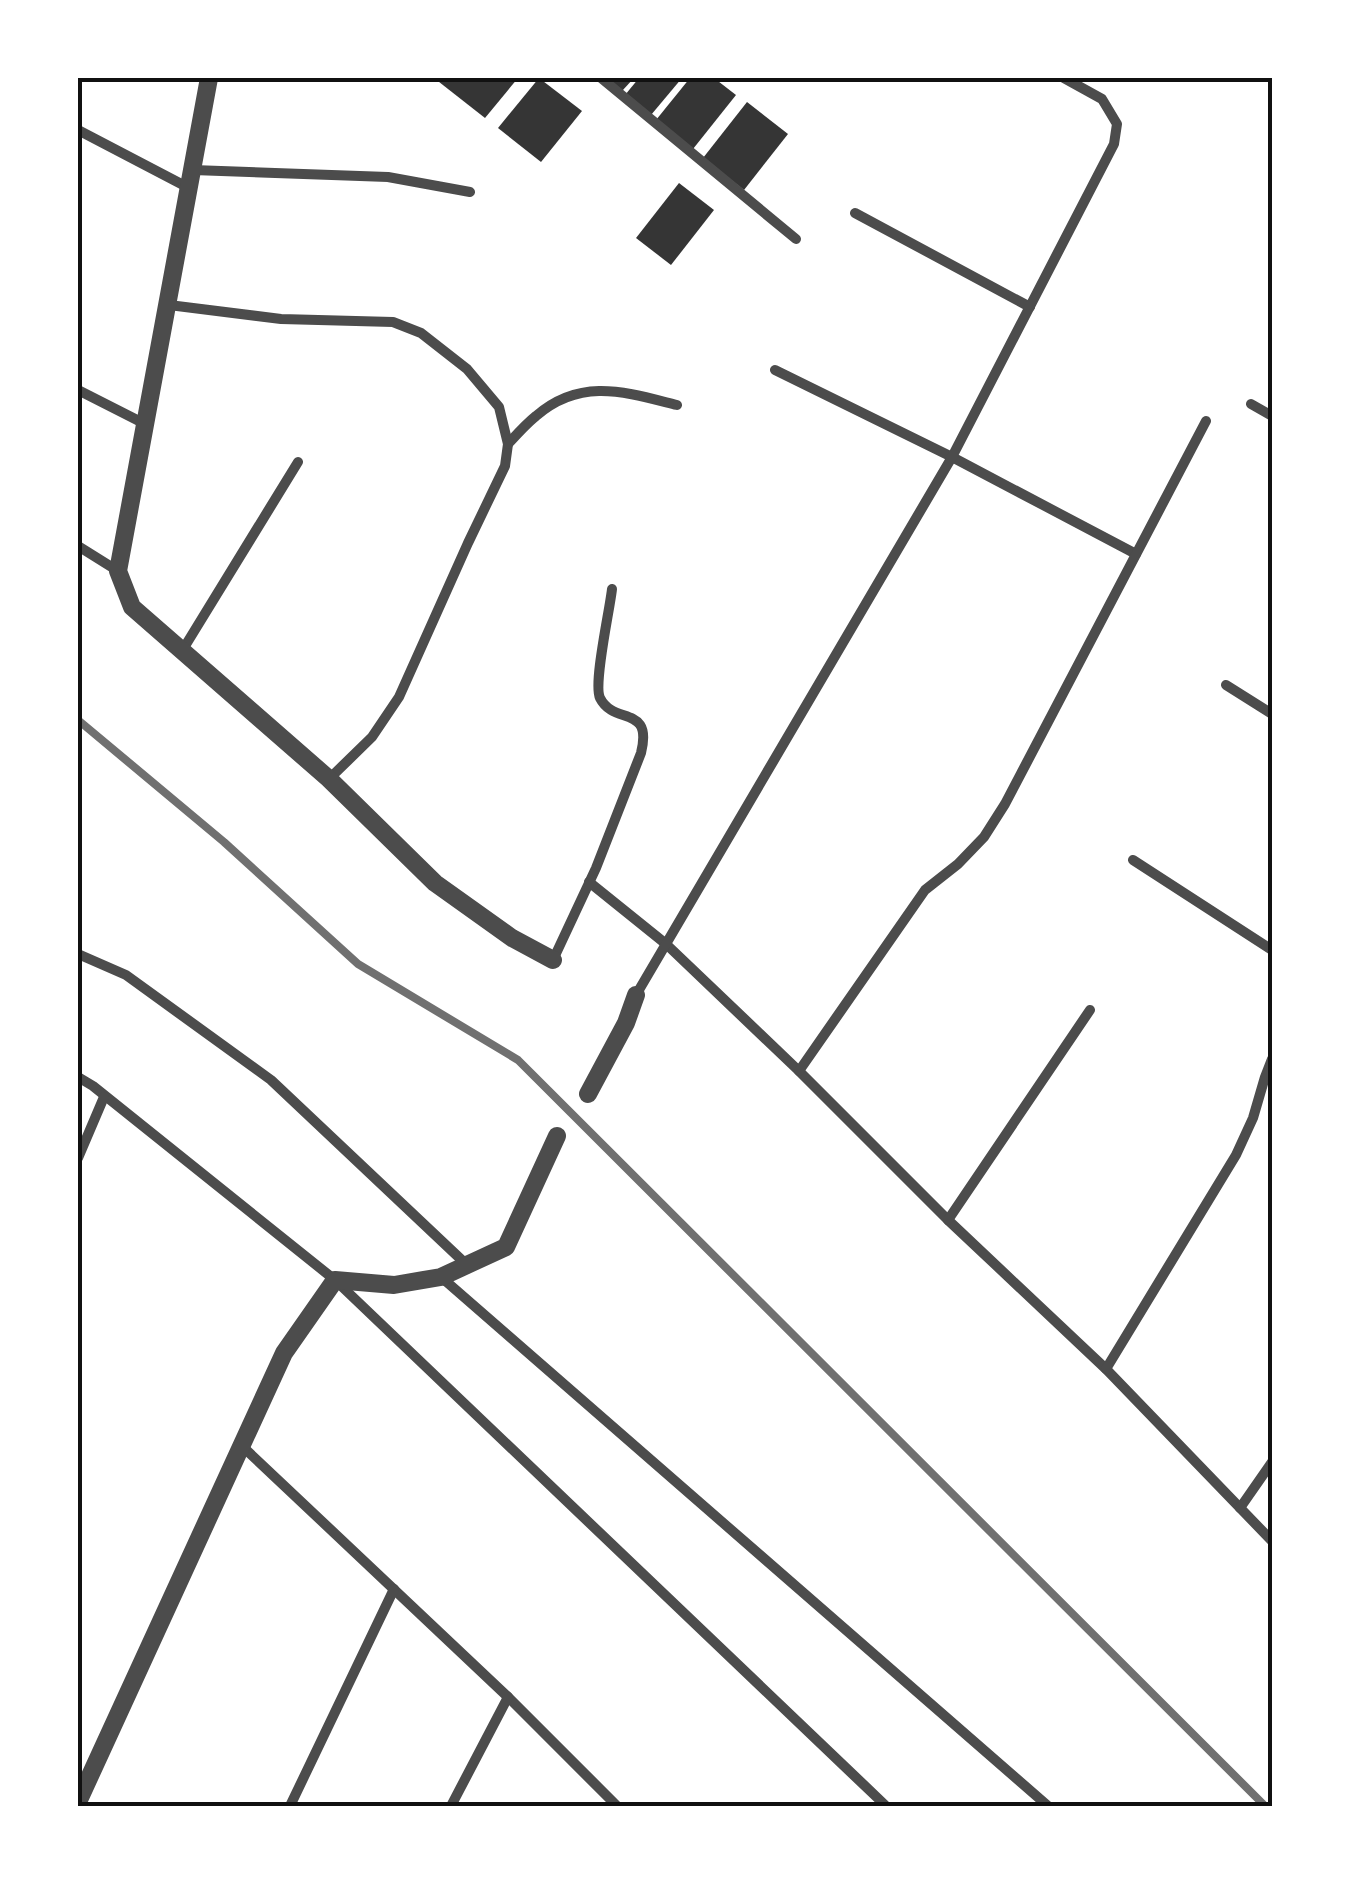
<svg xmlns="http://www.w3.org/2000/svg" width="1350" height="1884" viewBox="0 0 1350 1884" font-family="Raleway,sans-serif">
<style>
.building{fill:#353535}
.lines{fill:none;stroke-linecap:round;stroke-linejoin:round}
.minor{stroke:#4c4c4c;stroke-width:10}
.tertiary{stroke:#4c4c4c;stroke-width:18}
.rail{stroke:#707070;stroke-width:8}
.neatline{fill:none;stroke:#111;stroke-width:4}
</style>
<rect width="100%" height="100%" fill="#fff"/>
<g class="building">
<polygon points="434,78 518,78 485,118"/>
<polygon points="539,78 582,111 541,162 498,128"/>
<polygon points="604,78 634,78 622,91"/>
<polygon points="639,78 682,78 651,115 625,95"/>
<polygon points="690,78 714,78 736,95 693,149 656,120"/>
<polygon points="747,102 788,134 744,190 703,158"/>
<polygon points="679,183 714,210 671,265 636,238"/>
</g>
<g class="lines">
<g class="minor">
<polyline points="601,78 796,239"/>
<polyline points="78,130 189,188"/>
<polyline points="193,170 388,177 470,192"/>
<polyline points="855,213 1030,307"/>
<polyline points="169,305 281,319 393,322 421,333 467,369 499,407 508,444 505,466 468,543 399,697 372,737 329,779"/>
<polyline points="775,370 952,457 1136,554"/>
<polyline points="78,390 145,424"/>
<polyline points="1251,404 1272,416"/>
<path d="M508 444C517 434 526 424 536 416 581 377 625 392 677 405"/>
<polyline points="78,546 118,571"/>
<polyline points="182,651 298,462"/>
<polyline points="1226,685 1272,714"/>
<polyline points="1133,860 1272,950"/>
<polyline points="589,882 666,944 799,1071 948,1220 1106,1369 1272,1541"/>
<polyline points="78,954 126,975 271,1080 467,1265"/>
<path d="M553 960 596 868 641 753C653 704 614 726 600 698 593 684 610 609 612 589"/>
<polyline points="636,995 952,457 1114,144 1117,124 1102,99 1064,78"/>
<polyline points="799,1071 925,890 958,864 984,837 1005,804 1206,421"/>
<polyline points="78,1077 93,1086 335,1280 886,1806"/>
<polyline points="78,1158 104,1097"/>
<polyline points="948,1220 1090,1010"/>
<polyline points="441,1277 1048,1806"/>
<polyline points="1106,1369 1236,1155 1253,1118 1265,1077 1272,1059"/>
<polyline points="241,1445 508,1697 617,1806"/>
<polyline points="1240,1508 1272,1462"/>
<polyline points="290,1806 394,1589"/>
<polyline points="451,1806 508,1697"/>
</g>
<g class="tertiary">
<polyline points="209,78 118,571 132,607 329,779 435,883 512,938 553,960"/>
<polyline points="588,1094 626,1023 636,995"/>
<polyline points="78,1802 284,1353 335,1280 394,1285 441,1277 506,1247 557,1136"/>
</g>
<polyline class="rail" points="78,720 224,842 358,964 518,1060 1265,1806"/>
</g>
<rect width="1350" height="1884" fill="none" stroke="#ffffff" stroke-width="160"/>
<rect x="80" y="80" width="1190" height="1724" class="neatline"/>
</svg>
